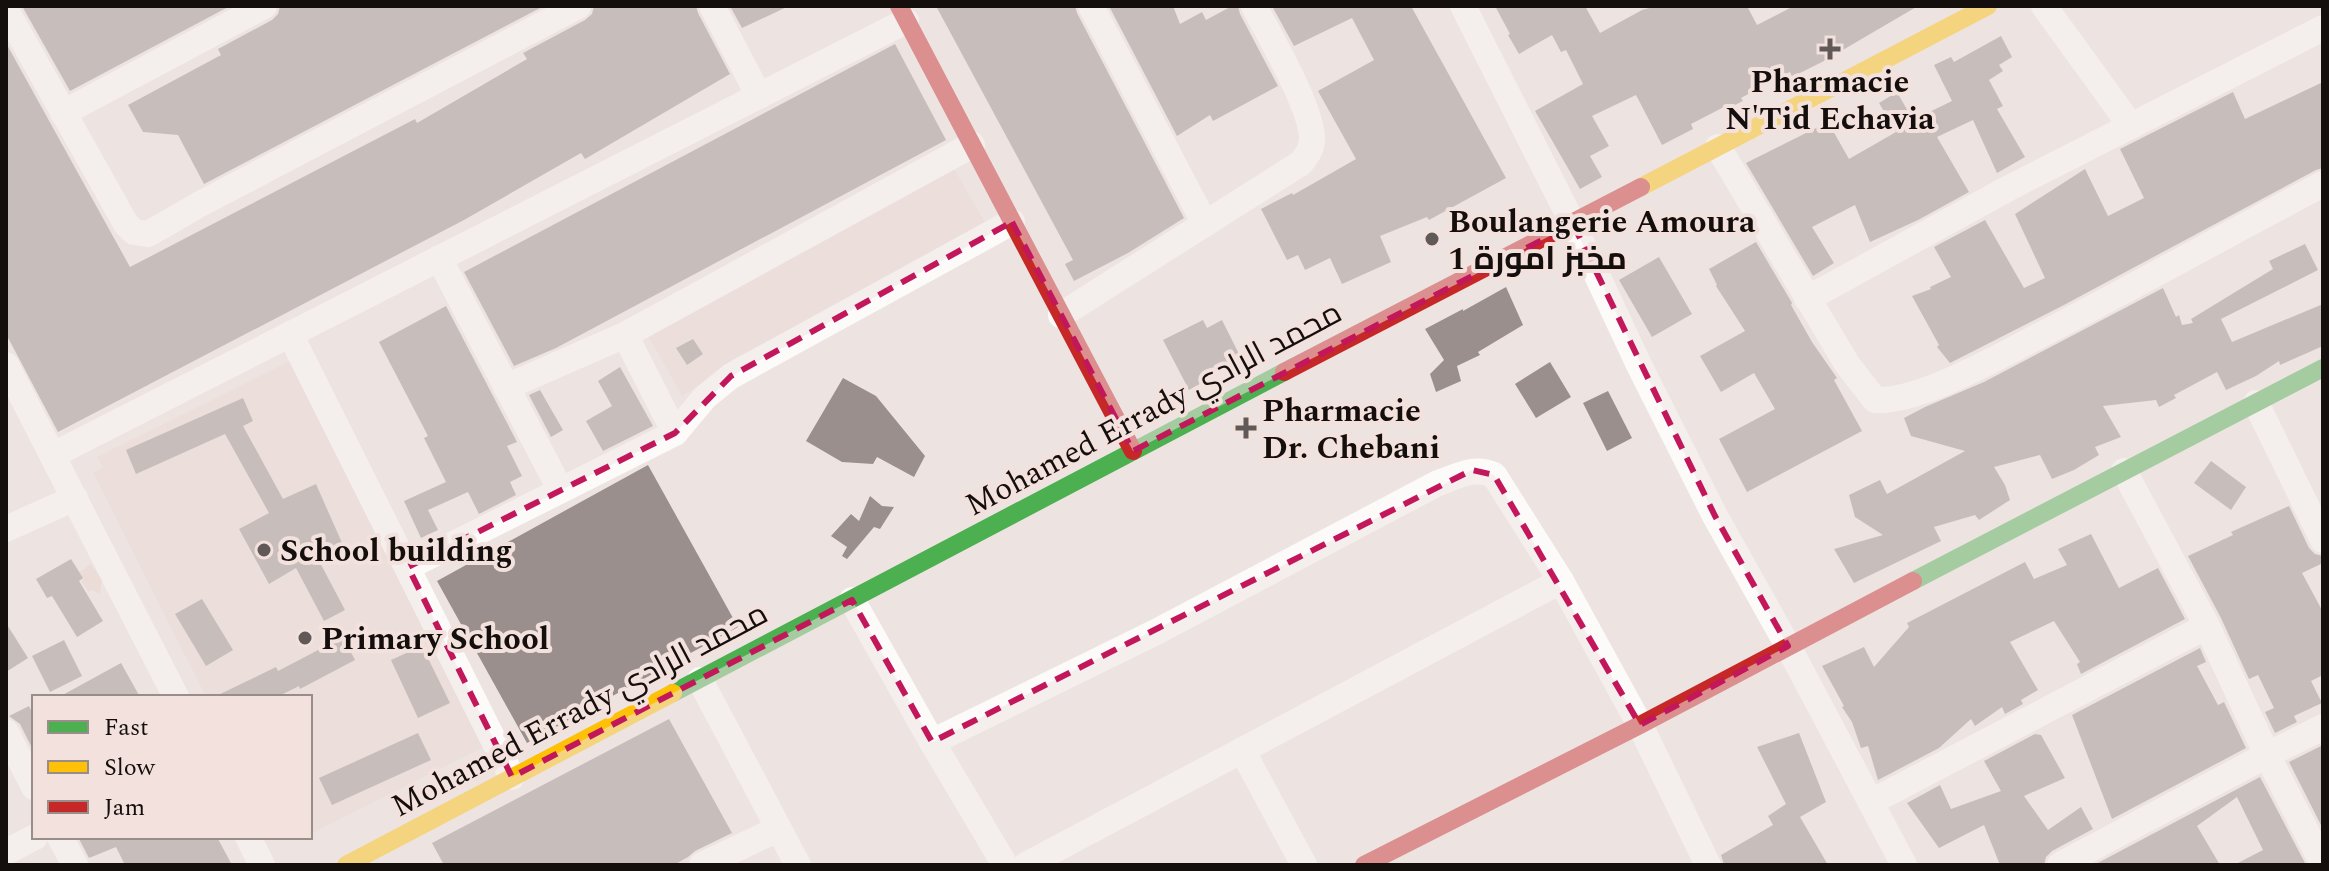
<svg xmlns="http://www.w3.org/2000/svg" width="2329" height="871" viewBox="0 0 2329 871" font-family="Spectral,Cairo,serif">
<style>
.built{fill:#ead8d3}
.green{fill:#ead3cc}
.building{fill:#9a8f8c}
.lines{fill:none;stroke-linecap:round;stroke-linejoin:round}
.street{stroke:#fcfbfa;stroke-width:26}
.fast{stroke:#4caf50;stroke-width:18}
.slow{stroke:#ffc107;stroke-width:18}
.jam{stroke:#c62828;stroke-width:18}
.marked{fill:none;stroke:#c2185b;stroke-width:6;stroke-dasharray:16 10;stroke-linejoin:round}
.poi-dot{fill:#605957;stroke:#f2e1dc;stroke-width:3}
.labels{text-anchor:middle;stroke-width:8;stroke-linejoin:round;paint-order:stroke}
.poi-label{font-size:32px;font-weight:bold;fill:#140e0d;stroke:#f2e1dc;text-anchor:start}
.street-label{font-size:32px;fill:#140e0d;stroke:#f2e1dc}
</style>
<rect width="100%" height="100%" fill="#ede4e1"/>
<g class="built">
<polygon points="952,165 986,224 682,396 648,336"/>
<polygon points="292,360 488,745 310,834 310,697 206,697 93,473 103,468 97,457"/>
</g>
<polygon class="green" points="91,564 102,579 100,594 92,590 89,592 81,581 83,579 80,572"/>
<g class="building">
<polygon points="22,6 230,6 70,91"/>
<polygon points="280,6 544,6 204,184 178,135 143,132 128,105 221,55 218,49 272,20 278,14"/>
<polygon points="594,6 696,6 698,13 730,74 585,159 581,153 464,220 58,432 6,334 6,43 130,267 415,119 417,123 527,59 523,53 585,20 592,14"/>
<polygon points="730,6 789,6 742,28"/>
<polygon points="936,6 1075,6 1077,13 1184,218 1128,253 1074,281 1065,264 1073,260"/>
<polygon points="1109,6 1173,6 1180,24 1202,12 1206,20 1232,6 1238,6 1240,14 1278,86 1213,121 1210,115 1177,136"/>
<polygon points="1272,6 1411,6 1506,178 1429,220 1427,217 1380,236 1391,262 1342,284 1330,258 1305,270 1298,255 1287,260 1261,209 1292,193 1293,195 1356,159 1318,91 1374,60 1352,18 1294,46"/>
<polygon points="1495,6 1585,6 1600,33 1642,10 1657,6 1747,6 1757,25 1794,6 1918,6 1824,61 1792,77 1790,72 1741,98 1743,101 1725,110 1724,107 1691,124 1693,129 1662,145 1636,95 1592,116 1609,146 1590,156 1602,177 1580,189 1535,111 1583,84 1566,50 1561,52 1552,35 1519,54 1508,35 1510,34"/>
<polygon points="2001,36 2012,57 1999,65 2003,71 1989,80 2003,106 1997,109 2025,157 1997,173 1973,120 1937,137 1969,192 1918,220 1870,242 1855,205 1812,227 1834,263 1813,276 1746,163 1828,122 1849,159 1896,132 1879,103 1897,92 1913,120 1952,101 1934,65 1951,57 1954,62"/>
<polygon points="895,44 946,140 556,348 514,366 464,272"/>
<polygon points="2323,82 2323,168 2316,170 2062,306 1950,363 1937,347 1939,345 1912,296 1931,289 1930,287 1951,277 1934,247 1985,220 2024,288 2045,278 2015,214 2085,169 2108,216 2144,198 2120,149 2233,92 2245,119"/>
<polygon points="1756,242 1792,303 1791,305 1812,342 1837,378 1834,380 1862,431 1747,492 1719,439 1775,409 1754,373 1721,392 1700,356 1745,331 1716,286 1717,285 1709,269"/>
<polygon points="2305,244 2318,270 2221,319 2232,342 2323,304 2323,346 2280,365 2279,361 2256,376 2226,390 2217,372 2174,395 2176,398 2159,407 2156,400 2103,406 2121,437 2095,447 2099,455 2074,470 2052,479 2040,455 1994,467 2005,485 2010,500 1979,520 1975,515 1934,527 1941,541 1854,583 1834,549 1883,535 1855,517 1849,495 1880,480 1887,494 1965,451 1911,436 1904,418 1925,407 1984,382 2163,288 2176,317 2179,315 2182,325 2193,323 2191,319 2273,269 2269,261"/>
<polygon points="1659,257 1692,314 1652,337 1619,280"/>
<polygon points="1506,287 1523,325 1478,352 1480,355 1457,366 1461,381 1436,392 1430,374 1444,360 1425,329 1463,309 1463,311"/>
<polygon points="446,306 517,442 507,446 522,476 510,482 516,495 479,514 468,492 428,510 438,530 421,538 404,501 446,482 424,438 428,436 379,342"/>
<polygon points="1203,320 1207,328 1222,320 1241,358 1203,377 1205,381 1189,390 1163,340"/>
<polygon points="693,339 703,354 687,365 676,348"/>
<polygon points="1550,362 1571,397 1536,418 1515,384"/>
<polygon points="620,367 653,426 603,451 586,421 612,406 598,381"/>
<polygon points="843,378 876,396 925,456 914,477 877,457 873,464 842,462 806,441"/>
<polygon points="540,390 563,430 551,437 529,395"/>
<polygon points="1608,391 1632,438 1607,451 1583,403"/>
<polygon points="243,398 253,421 243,426 283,499 316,484 343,545 317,557 345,610 324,621 296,568 269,584 239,529 269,513 225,434 136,474 126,450"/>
<polygon points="2211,461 2246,487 2231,510 2194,483"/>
<polygon points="648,465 738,627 527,743 437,581"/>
<polygon points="870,496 882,506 894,507 880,529 874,527 847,559 842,556 847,547 831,536 851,514 859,521"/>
<polygon points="2289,506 2309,548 2315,554 2323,556 2323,563 2302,573 2323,612 2323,675 2311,681 2322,703 2294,716 2297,722 2275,733 2265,712 2274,708 2258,675 2249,679 2221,618 2188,556 2233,535 2231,532"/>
<polygon points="2091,534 2119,588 2158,568 2185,619 2081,674 2077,664 2080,662 2054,621 2010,642 2038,690 2021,700 2023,704 2005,714 2002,707 1975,726 1971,719 1939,748 1878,780 1868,746 1861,748 1852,722 1842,707 1844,706 1822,666 1864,647 1874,667 1909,627 1907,623 2025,562 2034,579 2067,565 2058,549"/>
<polygon points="71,559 83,578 79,581 103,621 77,637 52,596 47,598 36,579"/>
<polygon points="202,599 233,650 206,666 175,614"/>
<polygon points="6,623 28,658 6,672"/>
<polygon points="343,637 355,660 300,689 299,686 277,697 214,697 276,667 278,671"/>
<polygon points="64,640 82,676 50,692 32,656"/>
<polygon points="422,646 450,703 418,718 391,660"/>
<polygon points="2200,648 2206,662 2197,666 2218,705 2224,702 2246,748 2112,819 2072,715"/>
<polygon points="121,663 140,697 59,697"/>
<polygon points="29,706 34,716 34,752 20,724 9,716"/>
<polygon points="669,719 732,833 695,851 688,857 674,865 444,865 432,843"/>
<polygon points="418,733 431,760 332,805 319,778"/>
<polygon points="1799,733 1826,802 1800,817 1828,865 1724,865 1721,855 1773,825 1768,816 1786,804 1757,747"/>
<polygon points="2035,734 2041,735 2065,778 2024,796 2048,830 2081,807 2093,829 2052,851 2046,857 2044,865 2000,865 1984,825 1939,848 1907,803 1940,785 1951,809 2001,791 1984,761"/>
<polygon points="2323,745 2323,829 2289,762"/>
<polygon points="2260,777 2306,865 2234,865 2263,850 2237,797 2197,826 2220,865 2094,865"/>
<polygon points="78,837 217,837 232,865 125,865 116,847 89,858"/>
</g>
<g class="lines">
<g class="street">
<polyline points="712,6 759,96"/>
<polyline points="1091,6 1205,224"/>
<polyline points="1463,6 1573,224 1639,365 1715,516 1788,646 1904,865"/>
<polyline points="2044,6 2131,126"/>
<polyline points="6,10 126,224 134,232 148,234 202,203 578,6"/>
<polyline points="63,113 264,6"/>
<path d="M1718 147 1847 364 1875 400C1919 402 1992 360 2033 339 2130 289 2226 235 2323 184"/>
<polyline points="439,258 560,489"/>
<polyline points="1807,299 2007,189 2323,28"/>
<path d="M1061 315 1301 163C1307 155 1311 150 1312 141 1314 111 1269 35 1254 6"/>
<polyline points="290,334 512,777"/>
<polyline points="625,335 675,433"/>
<polyline points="6,365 176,697"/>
<polyline points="506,387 625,335 972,145"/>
<polyline points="2256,403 2323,540"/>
<polyline points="53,455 906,21"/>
<polyline points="2124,471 2207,626 2267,755 2323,864"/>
<polyline points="6,529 75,498"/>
<polyline points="408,567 675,433 705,397 731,376 1012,222"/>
<polyline points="852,600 932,742 1005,865"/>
<polyline points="700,680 798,865"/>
<polyline points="6,732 34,787"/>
<path d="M932 742 1156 632 1438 483C1458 476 1474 466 1494 475L1561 581 1640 725 1708 865"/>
<polyline points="1242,750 1304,865"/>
<polyline points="1871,802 2207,626"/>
<polyline points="60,837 75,865"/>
<polyline points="248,837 262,865"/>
<polyline points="6,852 35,837"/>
<polyline points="702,865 778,829"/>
<polyline points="1026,865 1561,581"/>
<polyline points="2060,865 2267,755 2323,727"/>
</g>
<g class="fast">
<polyline points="1913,581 2323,368"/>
<polyline points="673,693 1284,372"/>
</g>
<g class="slow">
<polyline points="1641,187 1988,6"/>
<polyline points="346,865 673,693"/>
</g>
<g class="jam">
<polyline points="899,6 1133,451"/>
<polyline points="1284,372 1641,187"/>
<polyline points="1364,865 1640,725 1913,581"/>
</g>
</g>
<path d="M0 0H2329V871H0ZM1012 222 1133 451 1573 224 1715 516 1788 646 1640 725 1494 475 1472 470 932 742 852 600 512 777 408 567 675 433 731 376Z" fill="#ede4e1" fill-opacity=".55" fill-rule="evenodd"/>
<path class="marked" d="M1012 222 1133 451 1573 224 1715 516 1788 646 1640 725 1494 475 1472 470 932 742 852 600 512 777 408 567 675 433 731 376Z"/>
<g class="poi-dot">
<path d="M1826 37h8v8h8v8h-8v8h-8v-8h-8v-8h8z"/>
<circle cx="1432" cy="239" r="8"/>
<path d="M1242 416h8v8h8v8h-8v8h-8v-8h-8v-8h8z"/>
<circle cx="264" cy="550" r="8"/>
<circle cx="305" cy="638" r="8"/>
</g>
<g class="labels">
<g class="poi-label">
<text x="1830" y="92" text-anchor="middle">Pharmacie<tspan x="1830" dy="37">N'Tid Echavia</tspan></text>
<text x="1448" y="232">Boulangerie Amoura<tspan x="1448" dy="37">1 مخبز امورة</tspan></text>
<text x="1262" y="421">Pharmacie<tspan x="1262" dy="37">Dr. Chebani</tspan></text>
<text x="280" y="561">School building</text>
<text x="321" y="649">Primary School</text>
</g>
<g class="street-label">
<text transform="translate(1153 408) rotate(-28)" y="11">Mohamed Errady محمد الرادي</text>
<text transform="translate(579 709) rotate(-28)" y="11">Mohamed Errady محمد الرادي</text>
</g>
</g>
<rect width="2329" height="871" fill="none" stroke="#140e0d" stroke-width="16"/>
<rect x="32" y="695" width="280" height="144" fill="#f2e1dc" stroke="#998d89" stroke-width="2"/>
<rect x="48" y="721" width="40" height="12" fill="#4caf50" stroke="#998d89" stroke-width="2"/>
<text x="104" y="735" font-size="24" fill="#140e0d">Fast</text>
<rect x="48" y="761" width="40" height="12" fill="#ffc107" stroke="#998d89" stroke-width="2"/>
<text x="104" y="775" font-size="24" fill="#140e0d">Slow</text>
<rect x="48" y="801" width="40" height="12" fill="#c62828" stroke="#998d89" stroke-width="2"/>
<text x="104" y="815" font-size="24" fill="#140e0d">Jam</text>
</svg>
